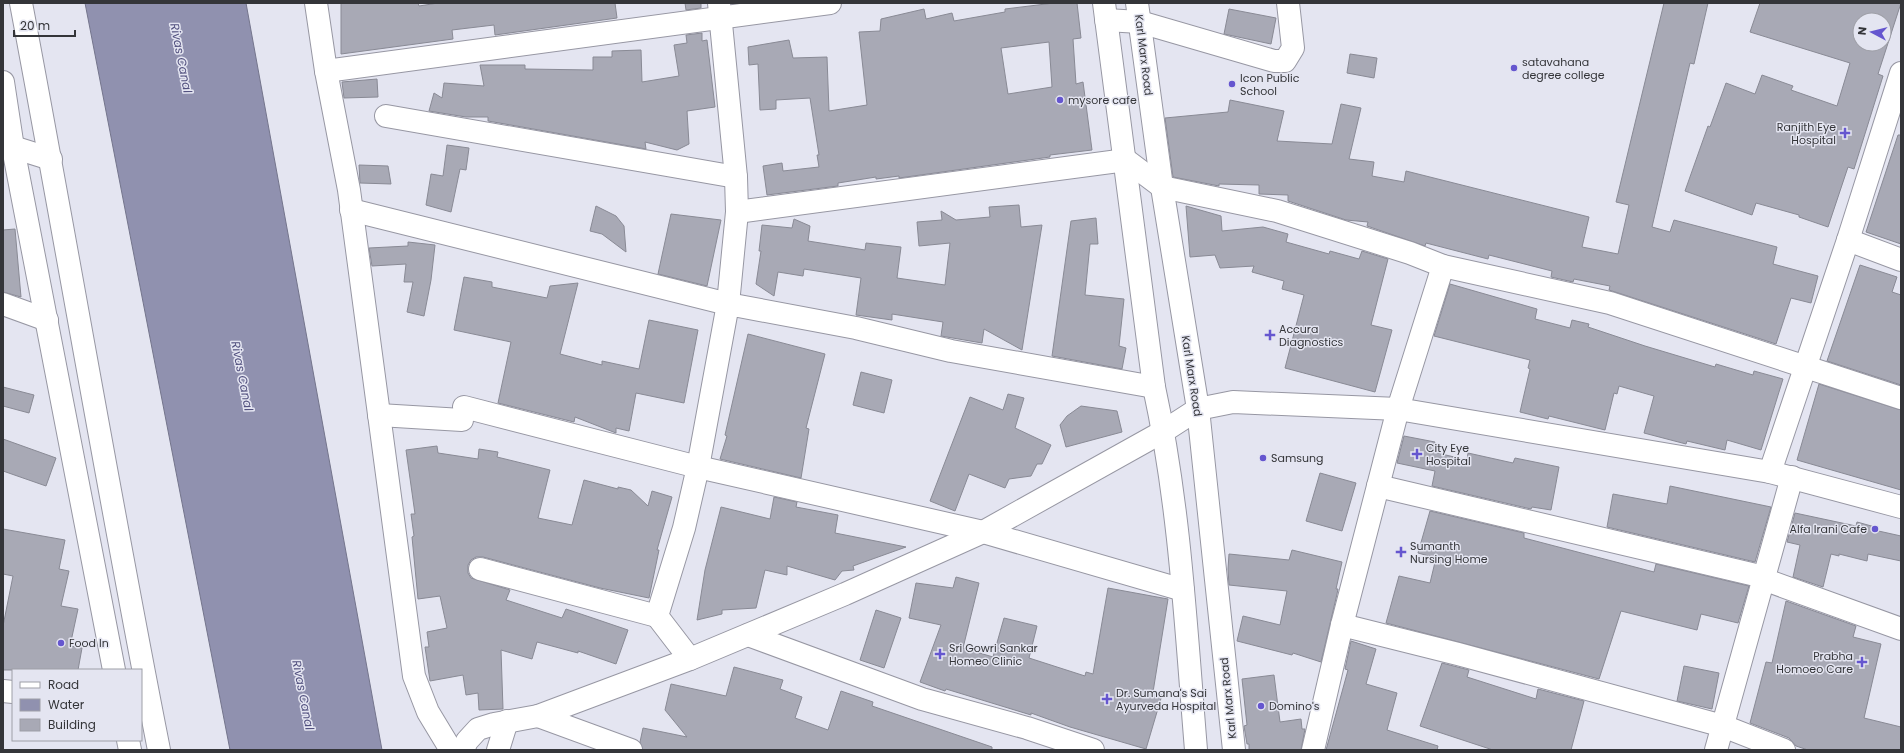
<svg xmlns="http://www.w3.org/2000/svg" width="1904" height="753" viewBox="0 0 1904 753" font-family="Poppins,sans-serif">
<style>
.water{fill:#9091af;stroke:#74758c}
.building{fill:#a8a9b5;stroke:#898a95;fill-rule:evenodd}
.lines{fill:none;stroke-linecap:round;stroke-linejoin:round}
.street-casing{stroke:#9797a3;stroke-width:24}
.secondary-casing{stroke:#9797a3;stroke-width:24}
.street{stroke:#fff;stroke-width:22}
.secondary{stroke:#fff;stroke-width:22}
.poi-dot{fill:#6556cf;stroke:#e4e5f1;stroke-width:1.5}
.labels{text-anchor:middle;stroke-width:3;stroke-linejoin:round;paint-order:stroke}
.street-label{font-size:11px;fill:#343539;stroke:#e4e5f1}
.poi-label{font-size:11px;fill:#343539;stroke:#e4e5f1;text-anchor:start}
.water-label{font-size:12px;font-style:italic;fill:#52517f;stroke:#e4e5f1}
</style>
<rect width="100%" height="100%" fill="#e4e5f1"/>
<polygon class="water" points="85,3 246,3 382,750 230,750"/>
<g class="building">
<polygon points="341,3 418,3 419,6 438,3 615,3 617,18 495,35 494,25 452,30 453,39 341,54"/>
<polygon points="685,3 701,3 701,8 686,10"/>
<path d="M1054 3H1077L1081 38 1073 39 1076 84 1083 82 1092 150 1050 155V157L899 178V176L876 179V177L838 183V186L767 195 763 166 782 163 783 171 819 167 817 155H819L810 98 776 100V109L760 110 758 64 749 65 748 47 789 40 793 58 827 57 829 111 867 105 859 32 880 31 881 19 924 9 926 19 952 13 954 21 1005 12V9ZM1049 42 1052 87 1008 94 1001 48Z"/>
<polygon points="1664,3 1708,3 1694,64 1690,63 1652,227 1670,232 1674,220 1777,247 1773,264 1818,276 1811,303 1791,298 1776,344 1609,290 1610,286 1574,279 1573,282 1551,277 1552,271 1489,255 1488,259 1426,243 1425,246 1367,226 1368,222 1346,220 1288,201 1288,195 1259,194 1259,185 1219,184 1219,186 1173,177 1165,118 1228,112 1230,100 1284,111 1277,141 1332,144 1341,104 1361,108 1349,159 1374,162 1372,176 1404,182 1406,171 1589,217 1582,247 1618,254 1629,205 1616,202"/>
<path d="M1760 3H1901L1878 74 1883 76 1854 169 1848 167 1828 227 1799 217V215L1756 203 1752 215 1685 191 1708 126 1710 127 1726 83 1755 94 1762 75 1793 86 1791 90 1837 106 1850 63 1750 32ZM1860 20H1884V44H1860Z"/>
<polygon points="1229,9 1276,18 1271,44 1224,34"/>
<polygon points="702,33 702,41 707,40 715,107 687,111 689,144 677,150 645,142 646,149 488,121 488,117 466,117 429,111 434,93 442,98 444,83 484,86 480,65 525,65 525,69 593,70 593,57 612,57 612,51 641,50 642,82 679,76 674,45 687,43 686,35"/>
<polygon points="1350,54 1377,58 1374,78 1347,73"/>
<polygon points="377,79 378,97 344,98 342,82"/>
<polygon points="1898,135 1901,135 1901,244 1866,232"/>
<polygon points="447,145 469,148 466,170 460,169 451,212 426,205 431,174 443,176"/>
<polygon points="359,165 388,166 391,184 360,183"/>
<polygon points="1019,205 1021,227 1042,225 1022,350 984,329 982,343 941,336 943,322 892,314 892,320 856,315 861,278 804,269 803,276 778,272 774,296 756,284 761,251 759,251 762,225 792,228 794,219 810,226 808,241 865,250 866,243 901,247 897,278 945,285 950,243 919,246 917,222 942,220 941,211 956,220 990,217 989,207"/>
<polygon points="596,206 616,216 624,226 626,252 602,234 590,231"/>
<polygon points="1186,206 1221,216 1222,231 1263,227 1288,234 1286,242 1329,254 1330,251 1359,259 1362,251 1388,259 1371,325 1392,330 1375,392 1285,368 1304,295 1282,289 1284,281 1252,272 1254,266 1220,268 1215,255 1190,257"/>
<polygon points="671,214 721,220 707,286 658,274"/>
<polygon points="1096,218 1098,244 1090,244 1085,295 1124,299 1119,346 1126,348 1122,369 1052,356 1071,221"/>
<polygon points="15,229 21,297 3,292 3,230"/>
<polygon points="408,242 435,245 431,280 424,316 407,312 413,282 404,282 406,264 372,266 369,248 408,246"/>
<polygon points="1860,265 1897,277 1892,292 1901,295 1901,385 1827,361"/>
<polygon points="464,277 492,282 492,287 547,298 550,286 578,283 560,354 602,365 602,361 639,369 649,320 698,330 684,403 636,393 629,431 616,428 616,433 575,417 574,422 498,403 511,342 454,330"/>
<polygon points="1450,284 1537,309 1535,319 1570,328 1572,320 1589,324 1588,327 1645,346 1715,367 1716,364 1753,375 1754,371 1783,379 1761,450 1727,440 1725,450 1687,441 1686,444 1644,433 1654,396 1619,386 1617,394 1614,393 1605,430 1549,416 1548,419 1520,412 1530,369 1528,368 1530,360 1434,336"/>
<polygon points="748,334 825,354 806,428 809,429 801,478 720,459 727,436 725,435"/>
<polygon points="861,372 892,380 884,413 853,405"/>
<polygon points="1819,384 1901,410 1901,490 1797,460"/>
<polygon points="3,387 34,395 29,413 3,406"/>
<polygon points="1008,394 1024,398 1015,428 1051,445 1042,464 1037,464 1031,476 1009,479 1005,488 969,474 955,511 930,501 970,397 1003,410"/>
<polygon points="1081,406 1117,411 1122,432 1066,447 1060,425 1067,416"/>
<polygon points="1404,436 1435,442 1433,452 1467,460 1468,453 1513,463 1515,458 1559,467 1551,510 1532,507 1531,509 1432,486 1435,471 1397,463"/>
<polygon points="3,439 56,458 46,486 3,471"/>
<polygon points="437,446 438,453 478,459 479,449 498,452 497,457 550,470 538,518 572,525 584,480 618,489 618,487 631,490 648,506 652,491 672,497 657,550 659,550 649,598 600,588 483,557 476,557 471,560 468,565 468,573 471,578 510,590 506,600 562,618 566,609 628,630 616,664 578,651 578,653 537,642 532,659 501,650 503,709 479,710 478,693 466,695 463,675 430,681 425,647 429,647 427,632 447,628 440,596 418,599 412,537 414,536 411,514 415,514 406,450"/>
<polygon points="1320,473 1356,483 1342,531 1306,521"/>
<polygon points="1670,486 1771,507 1755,562 1607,527 1613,494 1667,504"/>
<polygon points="774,497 797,502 796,507 838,515 835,533 906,547 853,566 854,570 842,571 835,580 787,566 787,575 765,570 756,608 722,610 722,614 697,620 705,570 721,507 770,519"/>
<polygon points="1430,511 1524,533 1524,538 1654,572 1656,564 1749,586 1738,623 1701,614 1697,630 1621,611 1599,679 1386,623 1399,576 1430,583 1436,558 1418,553"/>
<polygon points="1795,513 1856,526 1857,522 1875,527 1874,530 1901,536 1901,561 1868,554 1867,561 1839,554 1839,556 1831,554 1823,587 1793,577 1800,545 1787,542"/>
<polygon points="3,529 65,540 59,569 69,571 61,606 78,609 70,646 82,648 78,670 3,670 3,626 13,576 3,574"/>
<polygon points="1292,550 1342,562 1336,589 1338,589 1337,594 1321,662 1293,653 1292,655 1237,641 1243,616 1280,625 1287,591 1229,585 1228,569 1229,554 1289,560"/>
<polygon points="956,577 979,583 963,648 993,657 1004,618 1037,626 1029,658 1085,676 1086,672 1093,674 1108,588 1168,599 1153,692 1162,695 1146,749 1070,727 1031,713 1031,715 946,689 945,691 920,682 941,625 909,618 916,583 953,588"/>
<polygon points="1786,601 1856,626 1853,637 1881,644 1864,718 1901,727 1901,750 1808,750 1796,746 1789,738 1750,723 1766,662 1772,663"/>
<polygon points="876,610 901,618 884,668 860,660"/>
<polygon points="1351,641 1376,649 1366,684 1397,693 1387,730 1438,746 1437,750 1326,750 1348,670 1345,669"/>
<polygon points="1442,663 1469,670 1467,677 1536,699 1538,689 1584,701 1571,750 1493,750 1420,726"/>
<polygon points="1684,666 1719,673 1712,709 1677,701"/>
<polygon points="734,667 783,680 780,689 802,697 795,718 828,730 841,691 873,702 872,706 992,747 992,750 643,750 640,742 643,728 687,737 665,710 671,684 726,696"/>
<polygon points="1274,675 1280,722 1301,719 1302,729 1305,729 1301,750 1249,750 1249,744 1247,744 1244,726 1247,725 1242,679"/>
</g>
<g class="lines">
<defs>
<g id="street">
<polyline points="316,3 326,71 349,190 414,676 428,712 451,750"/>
<polyline points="1106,20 1140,22 1274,61 1285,61 1293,48 1288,3"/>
<polyline points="326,71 830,3"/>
<polyline points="386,116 736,177"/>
<polyline points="3,144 51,159"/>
<polyline points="351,210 728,304 737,212 736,177 719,3"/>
<polyline points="737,212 1126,160 1162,187 1277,211 1410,253 1443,266 1610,303 1901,398"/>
<polyline points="1848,240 1901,260"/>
<polyline points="3,304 47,320"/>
<polyline points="464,407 698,467 983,532 1183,590"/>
<polyline points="379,415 462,420"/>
<polyline points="1770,472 1848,240 1901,73"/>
<polyline points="1378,486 1764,577 1763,579 1901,629"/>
<polyline points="480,569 657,616"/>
<polyline points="1342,625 1398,409 1443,266"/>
<polyline points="748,635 922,699 1027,728 1093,750"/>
<polyline points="690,659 657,616 684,528 698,467 728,304 856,328 951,351 1154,387"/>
<polyline points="538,716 631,750"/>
<polyline points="1313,750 1342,625 1458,654 1723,726 1784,750"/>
<polyline points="1716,750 1792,477"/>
</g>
<g id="secondary">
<path d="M21 3C68 252 110 502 159 750"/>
<path d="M1104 3 1154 387C1180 506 1186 629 1196 750"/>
<polyline points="1137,3 1162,187 1198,409 1234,750"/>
<polyline points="3,82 13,148 114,670"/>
<polyline points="3,691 13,692"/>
<polyline points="128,740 130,750"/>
<polyline points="463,750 467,741 478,729 494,724 538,716 690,659 845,594 983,532 1164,431 1198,409 1233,402 1398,409 1770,472 1901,507"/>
<polyline points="498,750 507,721"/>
</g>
</defs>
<use href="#street" class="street-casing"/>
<use href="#secondary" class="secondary-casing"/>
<use href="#street" class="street"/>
<use href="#secondary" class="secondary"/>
</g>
<g class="poi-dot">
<circle cx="1514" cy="68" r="4"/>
<circle cx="1232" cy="84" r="4"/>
<circle cx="1060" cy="100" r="4"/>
<path d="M1843 127h4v4h4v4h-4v4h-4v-4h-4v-4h4z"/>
<path d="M1268 329h4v4h4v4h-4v4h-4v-4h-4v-4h4z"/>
<path d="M1415 448h4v4h4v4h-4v4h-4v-4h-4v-4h4z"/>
<circle cx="1263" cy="458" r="4"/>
<circle cx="1875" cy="529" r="4"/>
<path d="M1399 546h4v4h4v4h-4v4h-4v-4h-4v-4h4z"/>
<circle cx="61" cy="643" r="4"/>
<path d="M938 648h4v4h4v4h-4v4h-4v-4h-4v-4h4z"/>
<path d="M1860 656h4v4h4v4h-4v4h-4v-4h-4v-4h4z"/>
<path d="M1105 693h4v4h4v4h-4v4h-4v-4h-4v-4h4z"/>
<circle cx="1261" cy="706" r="4"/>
</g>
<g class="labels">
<g class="street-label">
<text transform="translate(1144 55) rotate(83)" y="4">Karl Marx Road</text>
<text transform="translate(1192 376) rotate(81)" y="4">Karl Marx Road</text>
<text transform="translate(1228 698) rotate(-96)" y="4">Karl Marx Road</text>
</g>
<g class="poi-label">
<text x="1522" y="66">satavahana<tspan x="1522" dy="13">degree college</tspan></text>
<text x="1240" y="82">Icon Public<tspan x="1240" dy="13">School</tspan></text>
<text x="1068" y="104">mysore cafe</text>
<text x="1836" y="131" text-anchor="end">Ranjith Eye<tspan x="1836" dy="13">Hospital</tspan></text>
<text x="1279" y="333">Accura<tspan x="1279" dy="13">Diagnostics</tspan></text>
<text x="1426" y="452">City Eye<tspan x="1426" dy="13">Hospital</tspan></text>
<text x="1271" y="462">Samsung</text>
<text x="1867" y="533" text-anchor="end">Alfa Irani Cafe</text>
<text x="1410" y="550">Sumanth<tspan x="1410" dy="13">Nursing Home</tspan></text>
<text x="69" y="647">Food In</text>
<text x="949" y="652">Sri Gowri Sankar<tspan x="949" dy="13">Homeo Clinic</tspan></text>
<text x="1853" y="660" text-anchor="end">Prabha<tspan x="1853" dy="13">Homoeo Care</tspan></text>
<text x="1116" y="697">Dr. Sumana's Sai<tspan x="1116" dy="13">Ayurveda Hospital</tspan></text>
<text x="1269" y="710">Domino's</text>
</g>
<g class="water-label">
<text transform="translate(181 58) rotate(79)" y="4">Rivas Canal</text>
<text transform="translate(242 376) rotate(79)" y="4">Rivas Canal</text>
<text transform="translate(303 695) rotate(79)" y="4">Rivas Canal</text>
</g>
</g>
<rect width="1904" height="753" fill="none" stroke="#343539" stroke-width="8"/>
<rect x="12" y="669" width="130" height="72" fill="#e4e5f1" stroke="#9e9fa7"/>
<rect x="20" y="682" width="20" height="6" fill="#ffffff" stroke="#9e9fa7"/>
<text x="48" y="689" font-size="12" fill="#343539">Road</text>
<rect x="20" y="699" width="20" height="12" fill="#9091af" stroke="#9e9fa7"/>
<text x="48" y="709" font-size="12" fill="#343539">Water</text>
<rect x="20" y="719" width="20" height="12" fill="#a8a9b5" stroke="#9e9fa7"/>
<text x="48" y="729" font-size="12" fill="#343539">Building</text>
<g transform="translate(1872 32) rotate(277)"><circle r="19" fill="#e4e5f1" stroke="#9e9fa7"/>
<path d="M0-3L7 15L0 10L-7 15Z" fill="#6556cf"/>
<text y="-6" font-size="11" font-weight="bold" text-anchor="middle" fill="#343539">N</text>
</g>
<path d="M14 30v6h61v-6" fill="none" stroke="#343539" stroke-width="2"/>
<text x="20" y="30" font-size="12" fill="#343539" stroke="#e4e5f1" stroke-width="3" paint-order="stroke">20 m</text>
</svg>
